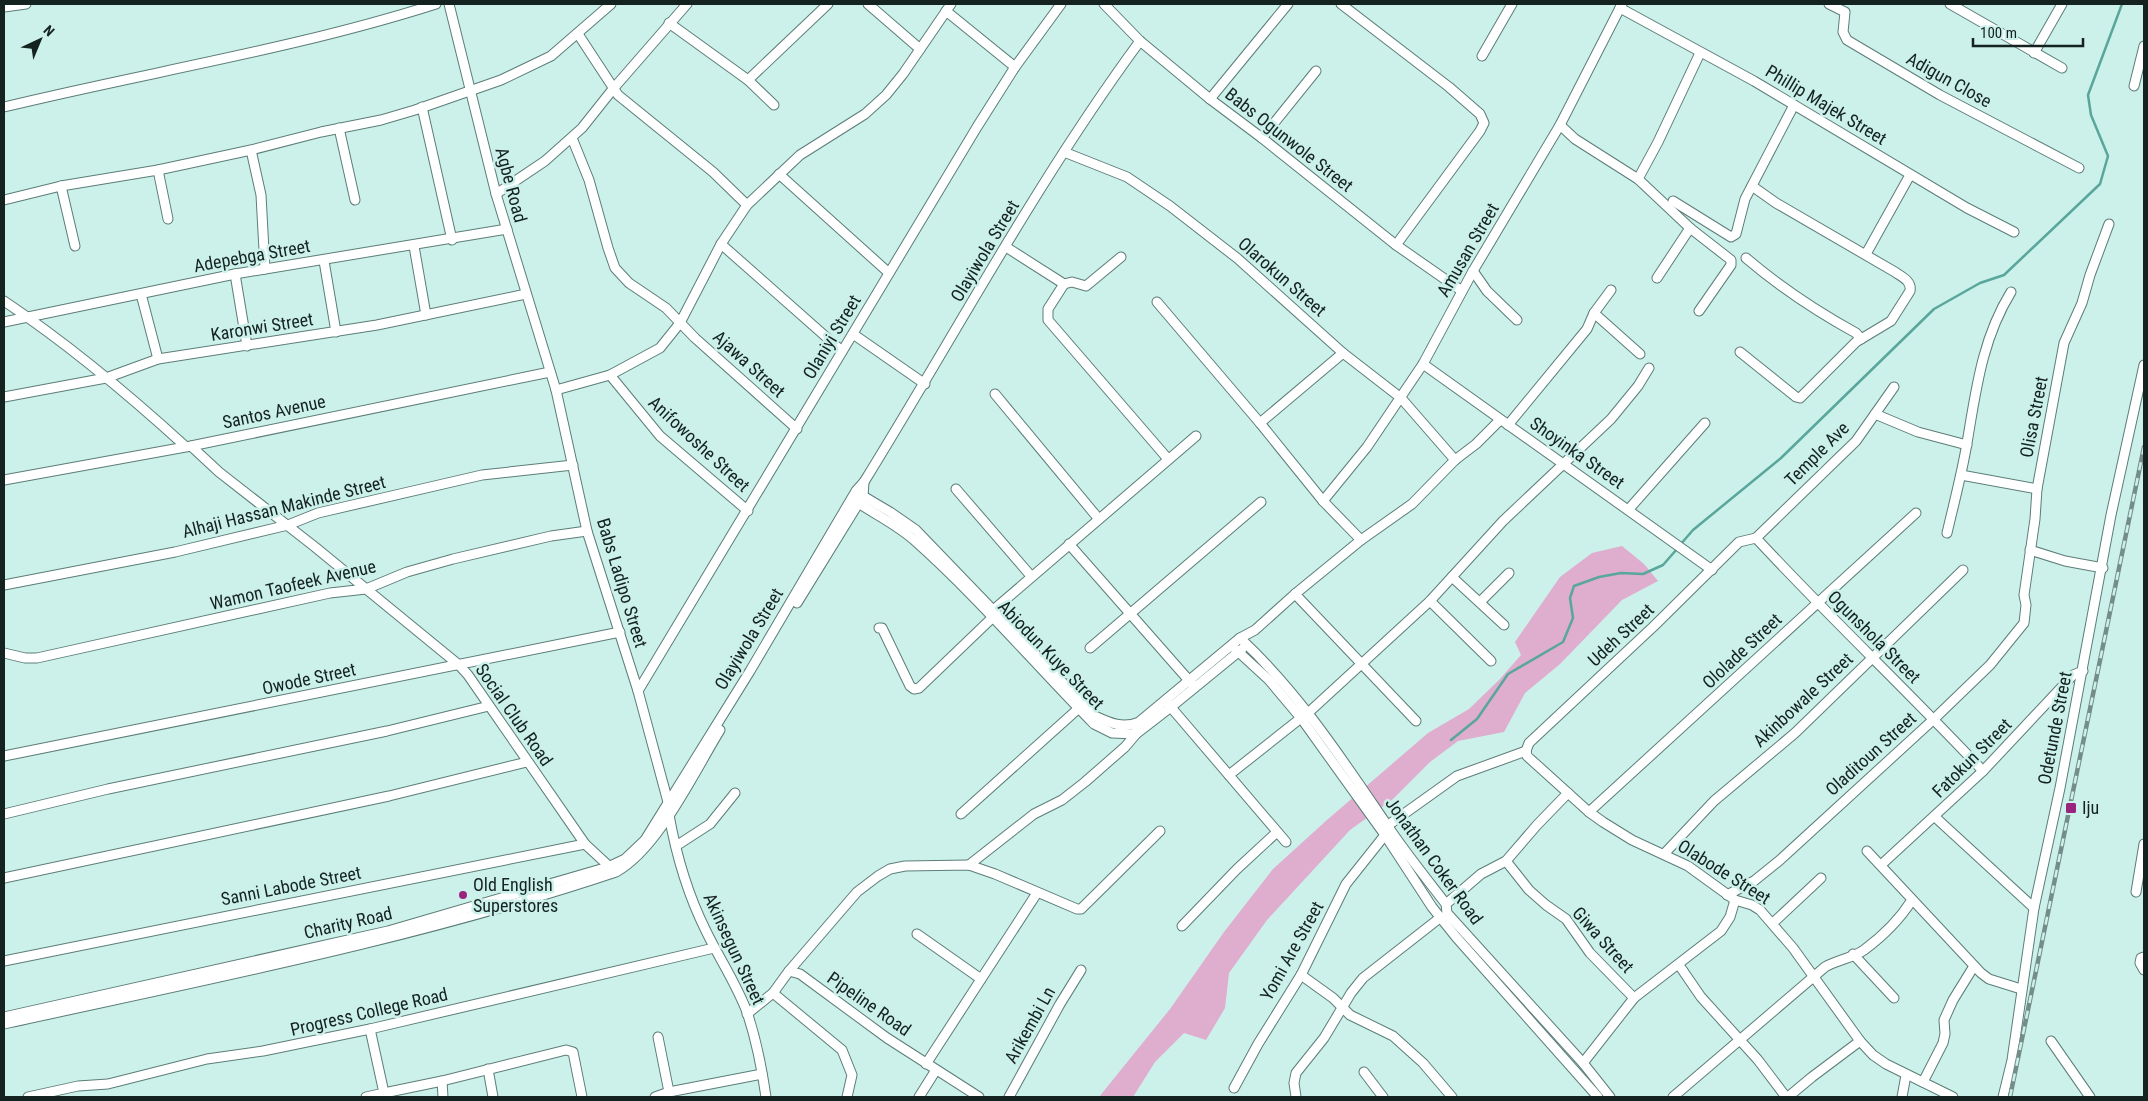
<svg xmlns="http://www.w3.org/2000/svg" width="2148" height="1101" viewBox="0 0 2148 1101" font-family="'Roboto Condensed',sans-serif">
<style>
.green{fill:#dfadce}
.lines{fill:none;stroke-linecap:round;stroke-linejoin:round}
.stream{stroke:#59a69b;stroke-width:2.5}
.minor-casing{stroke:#5c7d78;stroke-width:11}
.minor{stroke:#fff;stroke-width:9}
.rail-casing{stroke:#748d89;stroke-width:4.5}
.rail{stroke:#ccf0ea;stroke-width:2.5;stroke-dasharray:8;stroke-linecap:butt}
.poi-dot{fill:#99237d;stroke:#ccf0ea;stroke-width:2}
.labels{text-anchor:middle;stroke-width:5;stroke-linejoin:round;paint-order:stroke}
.street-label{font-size:18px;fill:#142220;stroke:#ccf0ea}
.poi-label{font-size:18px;fill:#142220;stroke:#ccf0ea;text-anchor:start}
</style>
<rect width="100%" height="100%" fill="#ccf0ea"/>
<polygon class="green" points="1622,546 1644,564 1658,581 1622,600 1560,664 1525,693 1504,732 1458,741 1430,762 1393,799 1350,830 1267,920 1229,973 1225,1008 1206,1040 1184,1033 1155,1062 1133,1097 1099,1097 1170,1009 1224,932 1273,869 1327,820 1428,733 1469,709 1499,680 1521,655 1515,642 1560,577 1592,553"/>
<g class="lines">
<g class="stream">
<polyline points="1680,545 1693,530 1781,458 1934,309 1980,283 2004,275 2100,184 2108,156 2091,115 2088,95 2122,4"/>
<polyline points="1451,740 1477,719 1508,674 1563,642 1573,618 1570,598 1574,586 1599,577 1621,573 1643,574 1663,565 1677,549"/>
</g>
<defs>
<g id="minor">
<polyline points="449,4 496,194 556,390 587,531 638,691 668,802"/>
<polyline points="868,4 920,49"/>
<polyline points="1104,4 1140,41 1210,99 1262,138 1396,245 1462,291"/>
<polyline points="1341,4 1449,87 1480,114 1484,123 1480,131 1396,245"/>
<polyline points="1829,4 1845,12 1843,32 1847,40 1940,95 2079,168"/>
<polyline points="1950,4 2062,68"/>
<polyline points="4,7 26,4"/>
<polyline points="1620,8 1754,81 1967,208 2014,232"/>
<polyline points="946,11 1015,67"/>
<polyline points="669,23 748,80 774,105"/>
<polyline points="578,34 618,95 713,172 747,205"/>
<polyline points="2034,53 2062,4"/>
<polyline points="1482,56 1512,4"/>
<polyline points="748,80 828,4"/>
<polyline points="2134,86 2144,46"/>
<polyline points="1210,99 1288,4"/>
<path d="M4 107C148 72 295 49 436 4"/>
<polyline points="422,107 452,240"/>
<polyline points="1560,125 1575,139 1638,179 1690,228 1731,260 1731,265 1699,311"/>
<polyline points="339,128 355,200"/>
<polyline points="572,138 589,180 608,248 615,268 629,283 666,308 695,338 797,429"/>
<polyline points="1262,138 1316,71"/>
<polyline points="251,150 261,195 265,269"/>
<polyline points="1064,152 1127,177 1170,206 1237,258 1343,353 1401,398 1455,460"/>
<polyline points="158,170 168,219"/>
<polyline points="779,174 889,273"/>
<polyline points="1638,179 1658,142 1700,53"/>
<polyline points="61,186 75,246"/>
<polyline points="496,194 545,161 582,128 613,89 687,4"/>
<polyline points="4,200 61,186 158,170 251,150 321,132 381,120 415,110 501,80 551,56 611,4"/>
<polyline points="1673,201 1731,237 1736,234 1745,199 1794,105"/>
<polyline points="721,244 842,351"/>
<polyline points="414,246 426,315"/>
<polyline points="1006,247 1064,284 1048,309 1048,320 1168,459"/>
<polyline points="1866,254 1910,175"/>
<path d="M1746 258C1780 287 1816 311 1856 333L1861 339"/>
<polyline points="324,261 336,332"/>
<polyline points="1473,271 1487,291 1517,320"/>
<polyline points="235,274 247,346"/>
<polyline points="1657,278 1690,228"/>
<polyline points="1064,284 1072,282 1086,286 1121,257"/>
<polyline points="141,294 158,359"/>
<path d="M4 301C68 344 128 394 185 446"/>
<polyline points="1157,302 1260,423 1323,501 1361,540"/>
<polyline points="1594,313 1640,354"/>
<polyline points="4,322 235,274 507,229"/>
<polyline points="853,334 925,384"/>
<path d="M1740 352 1796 397 1800 398 1856 342 1891 321 1910 291C1912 281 1902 277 1895 272L1776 203 1752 186"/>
<polyline points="1423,364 1712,570"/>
<polyline points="610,375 660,436 748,511"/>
<polyline points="556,390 610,375 660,348 680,323 721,244 747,205 800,155 865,114 886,95 903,74 951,4"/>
<polyline points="995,394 1098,518"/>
<polyline points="4,397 106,378 158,359 377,325 526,294"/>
<polyline points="1875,414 1918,432 1967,445"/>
<polyline points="1260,423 1343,353"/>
<polyline points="1508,425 1587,329 1594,313 1611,290"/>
<polyline points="191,446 219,472 315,547 459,665 468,675 585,844 612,869"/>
<polyline points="1961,475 2037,489"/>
<polyline points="4,480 191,446 550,372"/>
<polyline points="956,489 1031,576"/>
<path d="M858 493 890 512 916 530 1095 716C1110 723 1123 729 1139 722L1240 638 1255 630 1295 594 1361 540 1412 504 1455 460 1476 444 1500 420"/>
<path d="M854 500C874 514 896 524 914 540 978 597 1034 663 1094 724L1112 733 1136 734 1171 707 1242 649"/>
<polyline points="1323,501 1367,447 1423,364 1473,271 1560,125 1622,4"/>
<polyline points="1629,509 1705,423"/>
<path d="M1947 533C1954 503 1962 473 1967 443 1976 390 1982 339 2011 292"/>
<polyline points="1756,538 1856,441 1894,387"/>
<polyline points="1069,544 1193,685"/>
<polyline points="2030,550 2065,561 2103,568"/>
<polyline points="1452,577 1504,625"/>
<polyline points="4,585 175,552 288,525 318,513 482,475 573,465"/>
<polyline points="1295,594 1416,721"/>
<polyline points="1430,601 1491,661"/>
<polyline points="1480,602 1509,573"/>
<polyline points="797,603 863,496 864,482"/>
<polyline points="991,612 1196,436"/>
<polyline points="879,628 882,628 910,686 914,689 919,688 992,618"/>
<path d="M1240 638C1299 693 1342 759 1387 825 1405 852 1426 878 1446 904L1447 913 1583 1063 1610 1097"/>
<polyline points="1232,646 1269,680 1301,718 1385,835 1432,907 1456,937 1598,1097"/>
<polyline points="1090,648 1261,502"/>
<polyline points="4,653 25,658 37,658 330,593 366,589 407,572 453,559 551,536 587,531"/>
<polyline points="638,691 977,127 1015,67 1061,4"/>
<polyline points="1169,705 1286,842"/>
<polyline points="1308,713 1430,601 1503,521 1611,419 1638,386 1649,368"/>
<path d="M1526 751 1529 743 1654 626 1739 542 1756 538C1830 618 1909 692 1983 771"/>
<polyline points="1526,751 1527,756 1589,812 1603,822 1632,840 1688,866 1735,900 1752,905 1760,910 1793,948 1860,1041 1873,1055 1886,1064 1953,1097"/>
<polyline points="4,756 620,632"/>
<polyline points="1229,775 1301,718"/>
<polyline points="1589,812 1916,513"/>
<polyline points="4,814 108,789 387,731 489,706"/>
<polyline points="961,814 1079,708"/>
<path d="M669 815C676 854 688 895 706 931 719 958 736 983 747 1012 756 1039 762 1069 766 1097"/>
<polyline points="1935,817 2034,908"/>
<polyline points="1387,826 1457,776 1526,751"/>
<polyline points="676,846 710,824 735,793"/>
<polyline points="1867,851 1981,973 1989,979 2021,989"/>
<polyline points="1664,854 1714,801 1795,733 1963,570"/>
<polyline points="1506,861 1529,890 1546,905 1566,919 1590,953 1634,998"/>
<polyline points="969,865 1034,814 1062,800 1085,782 1125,747 1136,734 1136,731"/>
<polyline points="1881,865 1983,771 2073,675 2083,671"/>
<polyline points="4,878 389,796 527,762"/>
<polyline points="2136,892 2144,844"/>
<polyline points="1727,895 1754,881 1780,860 1934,719 1990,665 2024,623 2026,605 2024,595 2035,519 2037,489 2064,343 2082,303 2090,275 2109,224"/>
<polyline points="1446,904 1481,874 1506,861 1537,825 1568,793"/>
<polyline points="1773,923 1821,878"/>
<polyline points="1182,926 1237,869 1277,832"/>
<polyline points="917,934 981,979"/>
<polyline points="1853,954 1894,998"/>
<polyline points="2144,957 2141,958 2140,963 2144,970"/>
<polyline points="4,961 585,844"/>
<polyline points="1679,965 1701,997 1758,1060 1786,1097"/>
<polyline points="789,971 857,892 878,876 890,869 905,866 969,865 995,874 1077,909 1081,909 1160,831"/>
<polyline points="1301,975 1333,998 1350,1015 1393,1036 1423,1063 1452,1097"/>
<polyline points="773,993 842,1050 852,1075 847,1097"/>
<polyline points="747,1014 773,993 789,971 800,974 887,1038 979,1097"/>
<path d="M4 1017 388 931 608 867 625 859 645 840 750 671 856 491 864 482C955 335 1037 181 1140 41"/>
<path d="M4 1024C209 979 416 939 616 872 658 849 694 772 720 730"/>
<polyline points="658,1037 669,1092"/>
<polyline points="2051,1041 2090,1097"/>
<polyline points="1583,1063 1634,998 1721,931 1730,917 1735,900"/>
<polyline points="926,1064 1037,893"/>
<polyline points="488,1069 493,1097"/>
<polyline points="1364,1072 1383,1097"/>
<polyline points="442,1081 443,1097"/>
<polyline points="1923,1082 1943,1043 1945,1034 1944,1020 1953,1000 1974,966"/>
<polyline points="1234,1088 1258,1044 1301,975 1346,884 1385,835"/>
<polyline points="384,1093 442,1081 566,1050 573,1052 582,1097"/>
<polyline points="28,1097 78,1086 108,1084 207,1059 263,1051 370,1029 714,948"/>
<polyline points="366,1097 384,1093 370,1029"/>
<polyline points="655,1097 669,1092 762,1074"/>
<polyline points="919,1097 936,1070"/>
<polyline points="1009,1097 1060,1004 1081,970"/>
<polyline points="1296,1097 1294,1083 1296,1073 1324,1038 1351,993 1363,978 1441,917"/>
<path d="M1673 1097 1825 967C1837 960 1853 958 1864 950 1883 936 1900 919 1912 900"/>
<polyline points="1788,1097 1812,1077 1860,1041"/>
<polyline points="1902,1097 1906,1075"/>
<polyline points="2003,1097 2012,1060 2034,908 2060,788 2111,515 2144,365"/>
</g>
</defs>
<use href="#minor" class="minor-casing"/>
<use href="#minor" class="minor"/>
<defs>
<polyline id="rail" points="2010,1097 2144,447"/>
</defs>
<use href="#rail" class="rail-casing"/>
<use href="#rail" class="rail"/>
</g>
<g class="poi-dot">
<rect x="2065" y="802" width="12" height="12" rx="2.5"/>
<circle cx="463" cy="895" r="5"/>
</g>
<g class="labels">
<g class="street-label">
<text transform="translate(1949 80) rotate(29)" y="6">Adigun Close</text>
<text transform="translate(1826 105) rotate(31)" y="6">Phillip Majek Street</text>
<text transform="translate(1289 140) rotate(38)" y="6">Babs Ogunwole Street</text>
<text transform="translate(511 185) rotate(75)" y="6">Agbe Road</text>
<text transform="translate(1468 250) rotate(-60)" y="6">Amusan Street</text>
<text transform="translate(985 251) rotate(-59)" y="6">Olayiwola Street</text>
<text transform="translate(252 256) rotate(-10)" y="6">Adepebga Street</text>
<text transform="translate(1282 277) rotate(41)" y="6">Olarokun Street</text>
<text transform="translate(262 327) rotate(-9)" y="6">Karonwi Street</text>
<text transform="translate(832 337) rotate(-59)" y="6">Olaniyi Street</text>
<text transform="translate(749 364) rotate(42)" y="6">Ajawa Street</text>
<text transform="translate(274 412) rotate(-12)" y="6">Santos Avenue</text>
<text transform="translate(2034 417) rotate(-79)" y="6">Olisa Street</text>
<text transform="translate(699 444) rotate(43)" y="6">Anifowoshe Street</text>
<text transform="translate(1577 453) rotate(35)" y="6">Shoyinka Street</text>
<text transform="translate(1817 454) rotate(-45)" y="6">Temple Ave</text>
<text transform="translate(284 507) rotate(-14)" y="6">Alhaji Hassan Makinde Street</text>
<text transform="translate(622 583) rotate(73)" y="6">Babs Ladipo Street</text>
<text transform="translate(293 585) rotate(-13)" y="6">Wamon Taofeek Avenue</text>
<text transform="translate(1621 635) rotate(-43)" y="6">Udeh Street</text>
<text transform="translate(1874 637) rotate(45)" y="6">Ogunshola Street</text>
<text transform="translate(749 639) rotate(-59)" y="6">Olayiwola Street</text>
<text transform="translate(1742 651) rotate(-43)" y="6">Ololade Street</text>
<text transform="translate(1051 655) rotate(46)" y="6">Abiodun Kuye Street</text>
<text transform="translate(309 679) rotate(-12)" y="6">Owode Street</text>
<text transform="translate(1803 700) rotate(-43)" y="6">Akinbowale Street</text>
<text transform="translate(514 715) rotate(55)" y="6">Social Club Road</text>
<text transform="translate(2055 728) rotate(-79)" y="6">Odetunde Street</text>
<text transform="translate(1871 754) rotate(-42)" y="6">Oladitoun Street</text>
<text transform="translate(1972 758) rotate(-45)" y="6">Fatokun Street</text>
<text transform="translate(1434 861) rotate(54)" y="6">Jonathan Coker Road</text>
<text transform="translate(1724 872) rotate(32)" y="6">Olabode Street</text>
<text transform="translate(291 886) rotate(-11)" y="6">Sanni Labode Street</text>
<text transform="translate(348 923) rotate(-13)" y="6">Charity Road</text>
<text transform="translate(1603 940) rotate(48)" y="6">Giwa Street</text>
<text transform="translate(734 949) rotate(65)" y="6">Akinsegun Street</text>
<text transform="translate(1292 951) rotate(-61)" y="6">Yomi Are Street</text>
<text transform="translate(869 1004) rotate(35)" y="6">Pipeline Road</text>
<text transform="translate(369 1012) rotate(-13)" y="6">Progress College Road</text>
<text transform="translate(1030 1025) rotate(-61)" y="6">Arikembi Ln</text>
</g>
<g class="poi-label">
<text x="2082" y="814">Iju</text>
<text x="473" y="891">Old English<tspan x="473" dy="21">Superstores</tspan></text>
</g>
</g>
<rect width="2148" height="1101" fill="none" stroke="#142220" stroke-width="10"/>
<g transform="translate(40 40) rotate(44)" stroke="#ccf0ea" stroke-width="4" paint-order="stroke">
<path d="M0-4L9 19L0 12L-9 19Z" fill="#142220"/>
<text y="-8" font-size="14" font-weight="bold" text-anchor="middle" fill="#142220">N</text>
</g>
<path d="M1973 38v8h110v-8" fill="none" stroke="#142220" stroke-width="2.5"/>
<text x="1980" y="38" font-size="15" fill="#142220" stroke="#ccf0ea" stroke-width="4" paint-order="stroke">100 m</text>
</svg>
